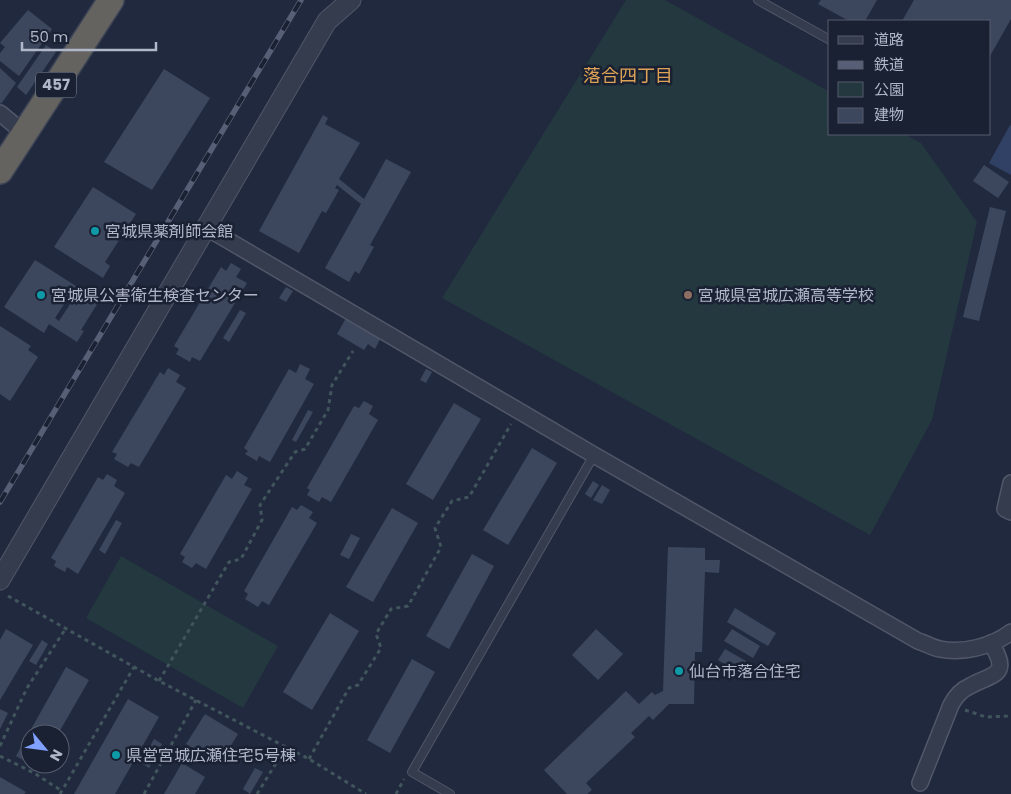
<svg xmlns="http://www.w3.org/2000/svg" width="1011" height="794" viewBox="0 0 1011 794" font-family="Poppins,'Noto Sans JP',sans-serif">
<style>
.green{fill:#23383f}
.water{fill:#314065}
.building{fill:#3c475e}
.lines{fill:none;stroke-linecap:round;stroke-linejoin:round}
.service-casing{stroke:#505769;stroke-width:10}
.minor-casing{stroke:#505769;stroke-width:18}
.tertiary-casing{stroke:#505769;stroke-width:21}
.trunk-casing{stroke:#3d4456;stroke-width:28}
.path{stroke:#41555c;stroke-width:3;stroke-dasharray:4 4;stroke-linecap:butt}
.service{stroke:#353c4e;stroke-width:8}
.minor{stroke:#353c4e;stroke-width:15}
.tertiary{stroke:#353c4e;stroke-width:19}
.trunk{stroke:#646360;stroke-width:25}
.rail-casing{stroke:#565f75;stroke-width:5.5}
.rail{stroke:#1a2133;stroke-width:4;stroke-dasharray:11;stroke-linecap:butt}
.culture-dot{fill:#0f9aa8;stroke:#1a2133;stroke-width:2}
.education-dot{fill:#8d6e63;stroke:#1a2133;stroke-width:2}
.labels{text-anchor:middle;stroke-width:5;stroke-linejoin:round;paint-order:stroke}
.shield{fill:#1a2133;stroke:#838a9c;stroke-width:1}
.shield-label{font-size:15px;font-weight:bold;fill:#b0b7c9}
.poi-label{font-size:16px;fill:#b0b7c9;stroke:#1a2133;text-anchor:start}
.neighbourhood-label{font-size:18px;fill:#dea356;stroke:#1a2133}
</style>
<rect width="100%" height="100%" fill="#21293e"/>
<g class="green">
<polygon points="626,0 665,0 830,92 830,134 904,134 921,143 977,222 932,420 870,535 442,298"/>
<polygon points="121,556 278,646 243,708 86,618"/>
</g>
<polygon class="water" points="1010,125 1011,126 1011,175 989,163"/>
<g class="building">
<polygon points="821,0 877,0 865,21 849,21 818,4"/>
<polygon points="914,0 1011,0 1011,19 990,56 990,21 902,21"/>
<polygon points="28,10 52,29 19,76 0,61 0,53 5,47 0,43"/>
<polygon points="46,45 56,52 26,95 17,87"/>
<polygon points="0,68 16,83 1,104 0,103"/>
<polygon points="164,69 210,98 152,190 104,162"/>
<polygon points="323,115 328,118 325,124 360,143 339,179 364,199 386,159 411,172 370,245 374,247 359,274 355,271 349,282 325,268 361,204 337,185 335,188 339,190 326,213 322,211 299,253 259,231"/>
<polygon points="984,165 1009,182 998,198 973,181"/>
<polygon points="93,187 136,214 105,262 110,266 103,278 54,247"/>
<polygon points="990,207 1006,211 979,321 963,317"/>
<polygon points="35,260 76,286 55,318 59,321 80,289 99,301 81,330 84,331 77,342 49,324 44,333 4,307"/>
<polygon points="231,263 241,269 236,277 247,283 200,361 192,357 190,362 176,354 179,349 174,346 221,267 226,271"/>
<polygon points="286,287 293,291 286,302 279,298"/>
<polygon points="240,310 246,313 229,342 223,338"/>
<polygon points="346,318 380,339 375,349 368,344 364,350 337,334"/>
<polygon points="0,326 31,346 28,350 38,357 10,401 0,394"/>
<polygon points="300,364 310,369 305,379 314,384 270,462 259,456 257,461 245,454 248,451 244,448 289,369 296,373"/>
<polygon points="168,368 180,375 176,382 186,388 139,467 131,463 128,467 114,459 117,454 112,452 160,372 164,375"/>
<polygon points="426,369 432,372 426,383 420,380"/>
<polygon points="364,401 373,406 369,414 378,420 331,502 322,497 319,502 307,495 310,490 307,488 354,406 359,408"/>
<polygon points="454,403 481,419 433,500 406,484"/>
<polygon points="308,410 313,412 296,442 292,440"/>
<polygon points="532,448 557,463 508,545 483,530"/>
<polygon points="237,471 248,478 244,485 252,489 206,569 196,563 192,568 182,562 185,557 180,554 226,475 232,479"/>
<polygon points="107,474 117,480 114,486 125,493 78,574 67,567 65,572 54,566 56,561 51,558 98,477 103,480"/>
<polygon points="593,481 599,485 591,498 585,494"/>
<polygon points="602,485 610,490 602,504 593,500"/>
<polygon points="301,505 313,512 309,518 317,523 269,605 262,601 258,607 245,599 248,594 244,591 292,507 297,510"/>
<polygon points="392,508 418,523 373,602 346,587"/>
<polygon points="116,520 122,523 105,554 99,550"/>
<polygon points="351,534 360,538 349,559 340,555"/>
<polygon points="668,547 705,548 705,560 720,560 719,573 705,572 702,652 695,652 694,704 669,704 653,720 649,716 631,733 635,737 586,783 592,790 587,794 567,794 544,770 626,691 639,704 652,692 655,695 663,691"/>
<polygon points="472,554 494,566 449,649 426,636"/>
<polygon points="735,608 776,633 768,646 727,622"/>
<polygon points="330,613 359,631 312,710 283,692"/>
<polygon points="6,629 33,645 0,700 0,640"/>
<polygon points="596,629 623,654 598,680 572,655"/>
<polygon points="732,629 760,646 753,658 724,641"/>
<polygon points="42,640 48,644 36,665 29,661"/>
<polygon points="725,649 746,661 739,673 718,660"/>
<polygon points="412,659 435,672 390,753 367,740"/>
<polygon points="66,667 89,680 58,734 30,734 30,764 16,756"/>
<polygon points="128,699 159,717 115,794 74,794"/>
<polygon points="0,709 8,713 0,729"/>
<polygon points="205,714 238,734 220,764 186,744"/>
<polygon points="154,739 162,744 149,768 141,763"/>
<polygon points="182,763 205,777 195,794 164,794"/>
<polygon points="255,768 263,772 250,794 243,789"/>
<polygon points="0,777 26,792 24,794 0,794"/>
</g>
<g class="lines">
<defs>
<g id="service">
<polyline points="758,0 830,40"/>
<polyline points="450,794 412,772 594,455"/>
</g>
<g id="minor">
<polyline points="0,113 24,133"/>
<path d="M207 228 594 455 918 641C925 643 933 648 940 649 963 654 993 646 1011 632"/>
<polyline points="1011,483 1005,509 1011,512"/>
<path d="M920 783 951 705C955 697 961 690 970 686 994 673 1011 676 991 643"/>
</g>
<polyline id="tertiary" points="0,580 327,21 351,0"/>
<polyline id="trunk" points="0,171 111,0"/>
</defs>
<use href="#service" class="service-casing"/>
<use href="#minor" class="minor-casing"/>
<use href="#tertiary" class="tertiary-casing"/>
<use href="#trunk" class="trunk-casing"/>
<g class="path">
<polyline points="8,596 159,681 309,759 366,794"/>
<polyline points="159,681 229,562 241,559 262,520 260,505 295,452 305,449 328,410 332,385 353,351"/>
<polyline points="965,710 986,717 1011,716"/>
<polyline points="0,746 27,688 66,628"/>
<polyline points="0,756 34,773 62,791"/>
<polyline points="309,759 349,688 358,685 381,648 376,634 391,609 408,606 441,547 435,528 452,501 469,497 511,424"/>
<polyline points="60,794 134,667"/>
<polyline points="144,794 196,700"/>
<polyline points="257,794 286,747"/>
<polyline points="396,794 404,779"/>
</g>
<use href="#service" class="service"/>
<use href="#minor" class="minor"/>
<use href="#tertiary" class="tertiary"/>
<use href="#trunk" class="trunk"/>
<defs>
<polyline id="rail" points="0,502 301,0"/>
</defs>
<use href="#rail" class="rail-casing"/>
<use href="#rail" class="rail"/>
</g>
<g class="culture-dot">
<circle cx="95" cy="231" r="5"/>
<circle cx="41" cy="295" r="5"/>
<circle cx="679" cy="671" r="5"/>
<circle cx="116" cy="755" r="5"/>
</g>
<circle class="education-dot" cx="688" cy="295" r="5"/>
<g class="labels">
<rect class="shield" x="36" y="72.5" width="40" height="25" rx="4"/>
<g class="shield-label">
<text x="56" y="90">457</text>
</g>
<g class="poi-label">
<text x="105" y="237">宮城県薬剤師会館</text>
<text x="51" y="301">宮城県公害衛生検査センター</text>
<text x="698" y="301">宮城県宮城広瀬高等学校</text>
<text x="689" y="677">仙台市落合住宅</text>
<text x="126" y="761">県営宮城広瀬住宅5号棟</text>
</g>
<g class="neighbourhood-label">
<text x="628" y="82">落合四丁目</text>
</g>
</g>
<rect x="828" y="20" width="162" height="115" fill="#1a2133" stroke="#565d6f"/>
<rect x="838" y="36" width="25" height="8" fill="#353c4e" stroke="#565d6f"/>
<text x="874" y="45" font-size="15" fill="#b0b7c9">道路</text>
<rect x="838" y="61" width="25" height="8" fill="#565f75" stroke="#565d6f"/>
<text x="874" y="70" font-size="15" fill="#b0b7c9">鉄道</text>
<rect x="838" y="82" width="25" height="15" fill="#23383f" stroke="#565d6f"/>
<text x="874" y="95" font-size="15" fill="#b0b7c9">公園</text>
<rect x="838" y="108" width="25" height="15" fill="#3c475e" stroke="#565d6f"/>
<text x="874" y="120" font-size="15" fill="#b0b7c9">建物</text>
<g transform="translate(45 749) rotate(119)"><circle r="24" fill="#1a2133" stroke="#565d6f"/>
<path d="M0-4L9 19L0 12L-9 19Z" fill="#80a1ff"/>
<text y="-8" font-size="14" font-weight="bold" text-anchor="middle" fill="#b0b7c9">N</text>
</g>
<path d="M22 42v8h134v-8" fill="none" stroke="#b0b7c9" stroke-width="2.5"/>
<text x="30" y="42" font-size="15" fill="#b0b7c9" stroke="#1a2133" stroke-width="4" paint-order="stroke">50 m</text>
</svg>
